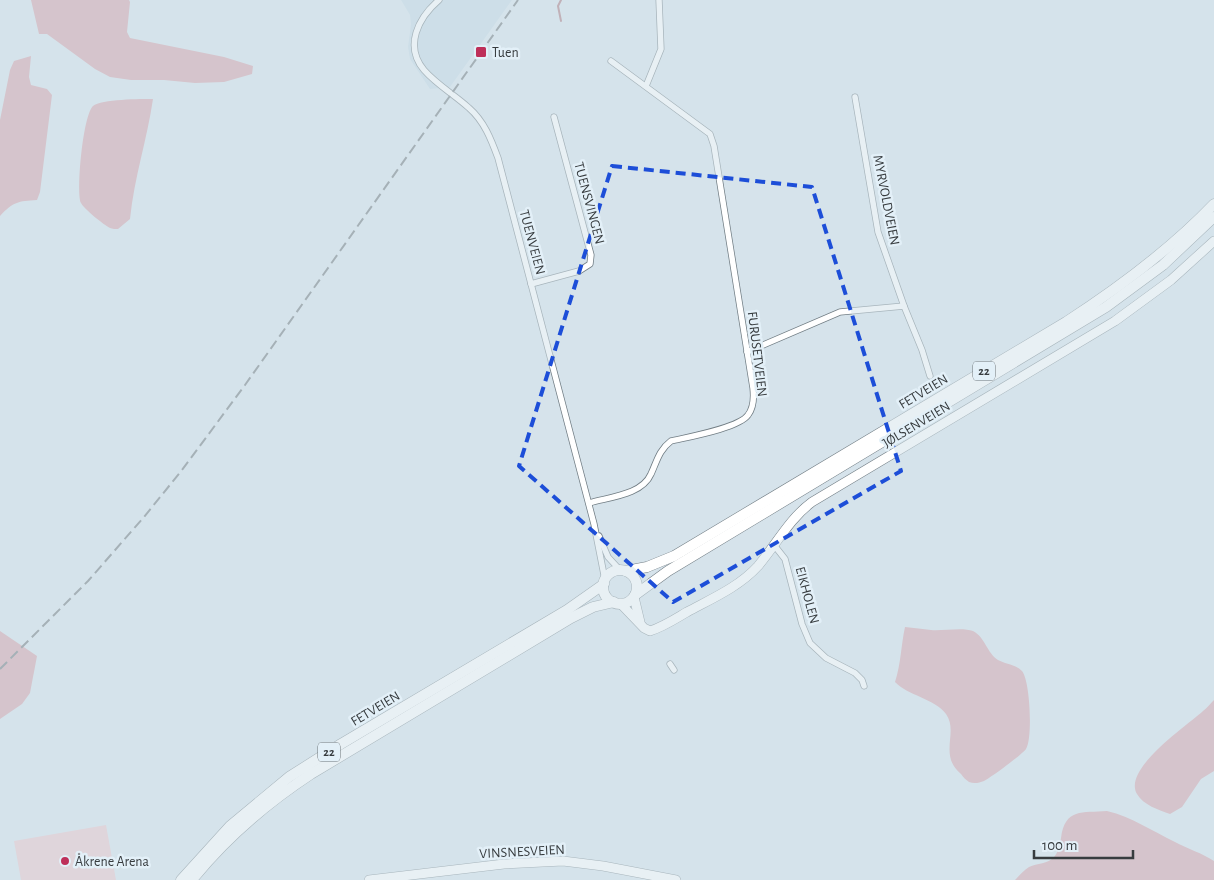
<svg xmlns="http://www.w3.org/2000/svg" width="1214" height="880" viewBox="0 0 1214 880" font-family="'Alegreya Sans',sans-serif">
<style>
.built{fill:#c3d8e4}
.green{fill:#eac3c8}
.forest{fill:#d69ea6}
.lines{fill:none;stroke-linecap:round;stroke-linejoin:round}
.stream{stroke:#a8737b;stroke-width:2}
.minor-casing{stroke:#717d84;stroke-width:7}
.secondary-casing{stroke:#717d84;stroke-width:10}
.trunk-casing{stroke:#717d84;stroke-width:11}
.minor{stroke:#fff;stroke-width:5.5}
.secondary{stroke:#fff;stroke-width:9}
.trunk{stroke:#fff;stroke-width:10}
.rail{stroke:#6c7378;stroke-width:2;stroke-dasharray:10 5;stroke-linecap:butt}
.marked{fill:none;stroke:#1d4ed8;stroke-width:4;stroke-dasharray:10 6;stroke-linejoin:round}
.poi-dot{fill:#be2f59;stroke:#e3f0f8;stroke-width:2}
.labels{text-anchor:middle;stroke-width:5;stroke-linejoin:round;paint-order:stroke}
.shield{fill:#e3f0f8;stroke:#6b7276;stroke-width:1}
.shield-label{font-size:12px;font-weight:bold;fill:#373c3f}
.poi-label{font-size:14px;fill:#373c3f;stroke:#e3f0f8;text-anchor:start}
.street-label{font-size:14px;fill:#373c3f;stroke:#e3f0f8}
</style>
<rect width="100%" height="100%" fill="#d6e3eb"/>
<polygon class="built" points="401,0 512,0 450,87 430,89 410,59 408,47 411,24 410,15"/>
<polygon class="green" points="106,825 116,880 21,880 14,841"/>
<g class="forest">
<polygon points="31,0 129,0 130,2 127,32 130,38 224,57 253,66 252,74 224,82 195,83 164,80 131,80 110,77 95,69 47,34 39,34"/>
<path d="M31 56 29 77 31 85 47 89 52 95 40 192 37 200C18 201 13 202 0 216V120L10 70 14 61Z"/>
<path d="M153 99C147 140 134 178 130 219L118 229C116 229 112 229 110 228 104 225 84 209 81 203 76 191 83 115 93 106 101 99 141 99 153 99Z"/>
<path d="M905 627C914 628 923 629 931 630 943 631 963 627 973 631 985 637 987 653 998 660 1005 664 1015 664 1022 671 1030 680 1033 738 1026 749 1023 754 990 778 984 781 979 783 974 784 969 782 966 780 963 777 961 774 938 755 959 732 946 714 935 699 907 695 895 682 901 664 901 645 905 627Z"/>
<polygon points="0,631 37,656 30,693 22,704 0,719"/>
<path d="M1214 700V771L1201 779 1182 807 1170 814C1159 810 1143 805 1137 794 1122 769 1188 725 1203 711 1207 708 1211 703 1214 700Z"/>
<path d="M1107 811C1132 817 1152 831 1175 842 1188 849 1202 853 1214 861V880H1015C1019 876 1024 870 1029 867 1037 863 1048 864 1054 857 1058 853 1060 844 1061 838 1065 808 1082 813 1107 811Z"/>
</g>
<g class="lines">
<polyline class="stream" points="561,0 558,6 561,21"/>
<defs>
<g id="minor">
<path d="M439 0C418 18 404 46 424 70 437 85 455 95 469 108 484 121 491 139 498 158L594 524 605 580"/>
<polyline points="646,86 661,49 659,0"/>
<polyline points="855,97 878,232 904,306"/>
<polyline points="531,284 579,271 590,264 591,255 554,117"/>
<polyline points="747,352 840,312 904,306 922,350 930,376"/>
<path d="M589 503C609 497 642 495 651 474 657 461 659 450 671 441 688 437 739 428 748 415 754 407 754 397 753 388L714 146 710 134 611 61"/>
<polyline points="599,536 608,557 620,570"/>
<polyline points="774,545 785,559 802,624 810,643 826,658 855,673 862,680 864,686"/>
<polyline points="670,664 674,670"/>
</g>
<g id="secondary">
<polyline points="634,597 640,622"/>
<path d="M620 603 644 628 650 631C663 627 675 619 687 612 711 599 739 587 758 566 776 545 789 519 812 502L1115 321 1171 280 1214 241"/>
<polyline points="369,880 504,864 563,861 603,866 676,880"/>
</g>
<g id="trunk">
<circle cx="620" cy="587" r="17"/>
<path d="M626 571 647 567 674 556 1066 322C1120 287 1170 250 1214 204"/>
<polyline points="635,595 668,571 1106,307 1163,265 1214,217"/>
<polyline points="181,880 230,826 289,777 341,744 567,610 604,584"/>
<path d="M192 880C225 839 267 803 311 774L571 618 593 607 614 602"/>
</g>
</defs>
<use href="#minor" class="minor-casing"/>
<use href="#secondary" class="secondary-casing"/>
<use href="#trunk" class="trunk-casing"/>
<use href="#minor" class="minor"/>
<use href="#secondary" class="secondary"/>
<use href="#trunk" class="trunk"/>
<polyline class="rail" points="0,669 88,581 144,517 182,470 245,385 518,0"/>
</g>
<path d="M0 0H1214V880H0ZM612 166 812 187 901 471 673 602 519 466Z" fill="#d6e3eb" fill-opacity=".55" fill-rule="evenodd"/>
<path class="marked" d="M612 166 812 187 901 471 673 602 519 466Z"/>
<g class="poi-dot">
<rect x="475" y="46" width="12" height="12" rx="2.5"/>
<circle cx="65" cy="861" r="5"/>
</g>
<g class="labels">
<g class="shield">
<rect x="973" y="361.5" width="22" height="19" rx="4"/>
<rect x="318" y="742.5" width="22" height="19" rx="4"/>
</g>
<g class="shield-label">
<text x="984" y="375">22</text>
<text x="329" y="756">22</text>
</g>
<g class="poi-label">
<text x="492" y="57">Tuen</text>
<text x="75" y="866">Åkrene Arena</text>
</g>
<g class="street-label">
<text transform="translate(887 200) rotate(79)" y="5">MYRVOLDVEIEN</text>
<text transform="translate(590 203) rotate(75)" y="5">TUENSVINGEN</text>
<text transform="translate(533 242) rotate(75)" y="5">TUENVEIEN</text>
<text transform="translate(758 354) rotate(83)" y="5">FURUSETVEIEN</text>
<text transform="translate(923 391) rotate(-31)" y="5">FETVEIEN</text>
<text transform="translate(916 424) rotate(-31)" y="5">JØLSENVEIEN</text>
<text transform="translate(808 595) rotate(75)" y="5">EIKHOLEN</text>
<text transform="translate(375 708) rotate(-31)" y="5">FETVEIEN</text>
<text transform="translate(522 851) rotate(-3)" y="5">VINSNESVEIEN</text>
</g>
</g>
<path d="M1034 850v8h99v-8" fill="none" stroke="#373c3f" stroke-width="2.5"/>
<text x="1042" y="850" font-size="15" fill="#373c3f" stroke="#e3f0f8" stroke-width="4" paint-order="stroke">100 m</text>
</svg>
